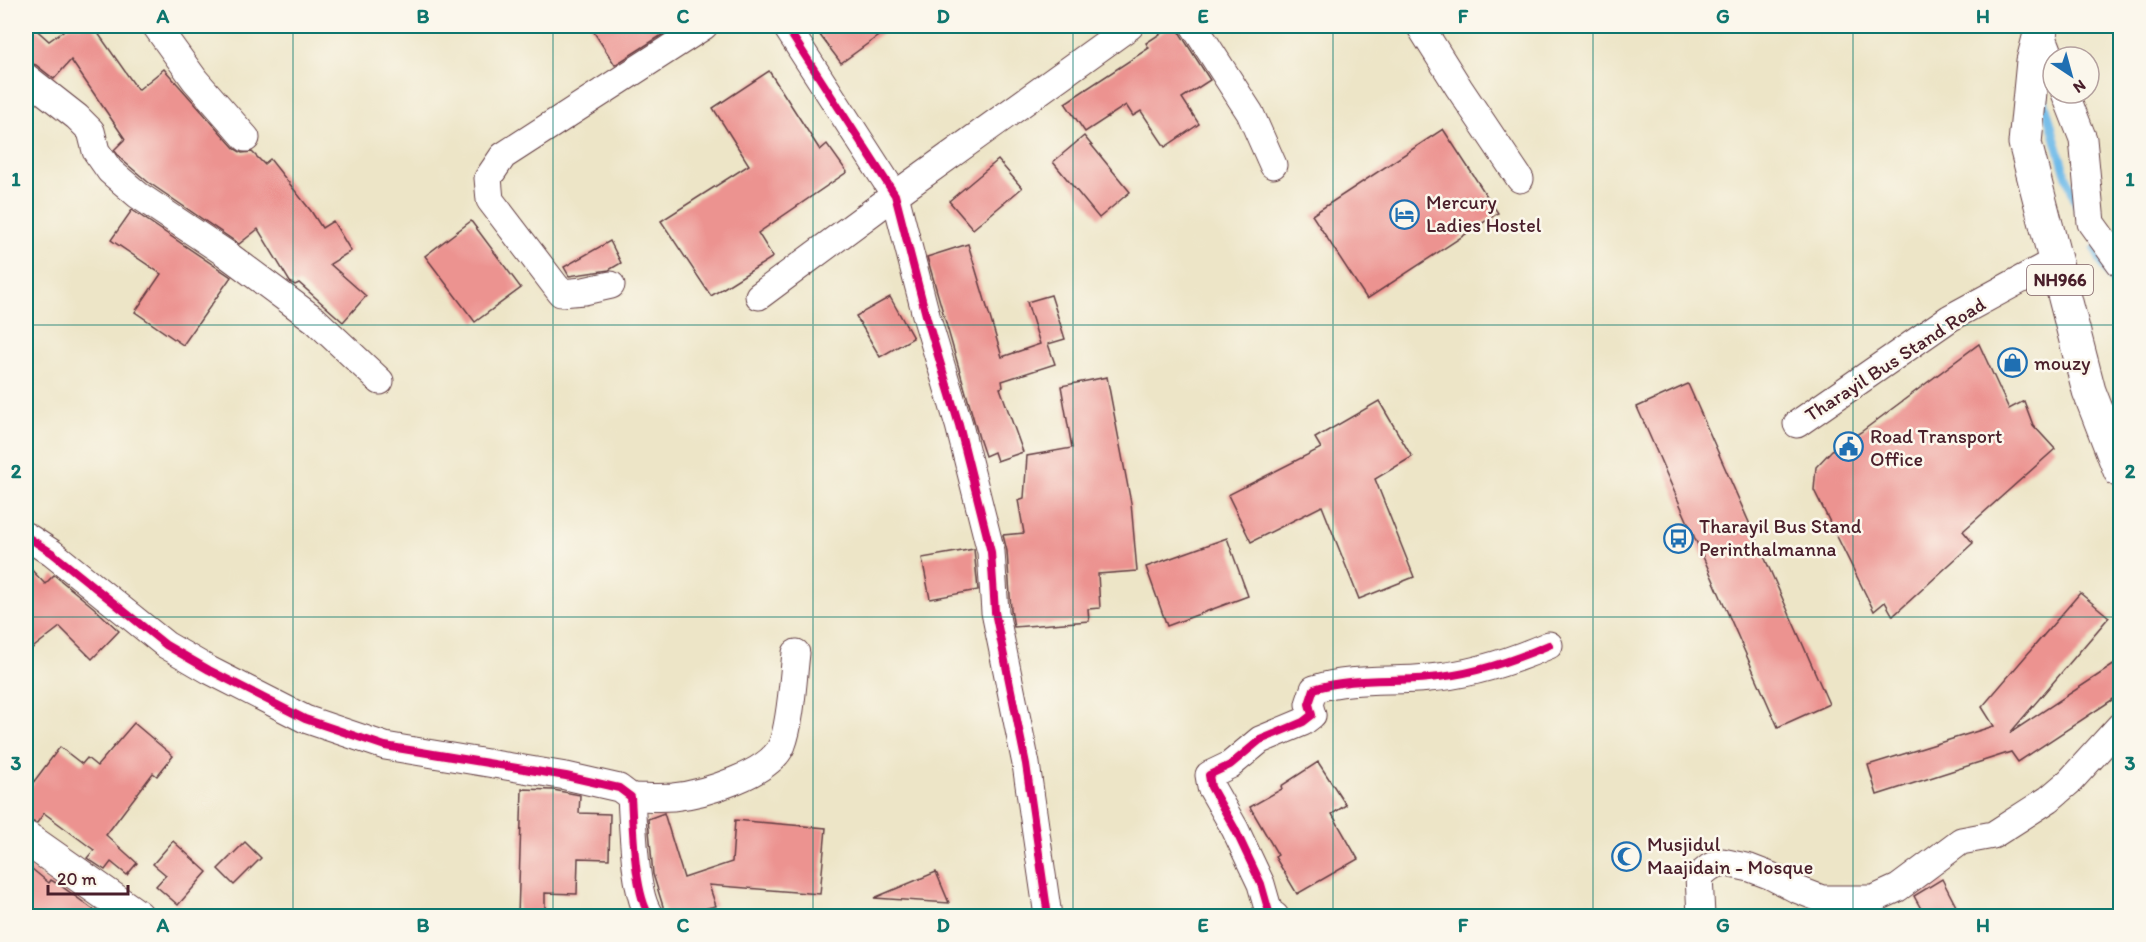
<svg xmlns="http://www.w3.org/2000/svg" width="2146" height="942" viewBox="0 0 2146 942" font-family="Itim,sans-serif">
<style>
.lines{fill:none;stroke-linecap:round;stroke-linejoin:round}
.stream{stroke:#70bbe9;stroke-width:8}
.building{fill:#ec9390}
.minor-casing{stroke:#623d42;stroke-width:29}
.major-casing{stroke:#623d42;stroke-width:35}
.highway-casing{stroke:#623d42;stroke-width:35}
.minor{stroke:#fff;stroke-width:27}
.major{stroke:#fff;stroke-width:33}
.highway{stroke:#fff;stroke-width:33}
.cycleway-casing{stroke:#fbf7ec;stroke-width:11}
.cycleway{stroke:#d6006c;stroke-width:8}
.grid{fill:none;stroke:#0f766e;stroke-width:1.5;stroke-opacity:0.55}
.labels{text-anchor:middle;stroke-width:5;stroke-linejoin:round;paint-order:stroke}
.shield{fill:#fbf7ec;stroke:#7f6065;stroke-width:1.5}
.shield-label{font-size:18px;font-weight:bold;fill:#4a1f2b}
.poi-label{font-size:20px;fill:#4a1f2b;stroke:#fbf7ec;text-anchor:start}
.street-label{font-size:20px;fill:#4a1f2b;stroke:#fbf7ec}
.neatline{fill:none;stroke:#0f766e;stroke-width:2}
.grid-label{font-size:20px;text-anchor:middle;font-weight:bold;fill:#0f766e}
</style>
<rect width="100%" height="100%" fill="#fbf7ec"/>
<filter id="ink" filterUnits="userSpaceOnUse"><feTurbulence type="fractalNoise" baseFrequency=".0167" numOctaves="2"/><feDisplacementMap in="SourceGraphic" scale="12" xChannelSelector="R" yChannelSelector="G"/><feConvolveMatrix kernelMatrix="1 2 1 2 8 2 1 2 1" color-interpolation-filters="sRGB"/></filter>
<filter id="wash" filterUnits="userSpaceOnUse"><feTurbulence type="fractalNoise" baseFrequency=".008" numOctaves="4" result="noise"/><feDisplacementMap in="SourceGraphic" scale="24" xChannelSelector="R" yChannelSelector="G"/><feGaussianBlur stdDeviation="1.35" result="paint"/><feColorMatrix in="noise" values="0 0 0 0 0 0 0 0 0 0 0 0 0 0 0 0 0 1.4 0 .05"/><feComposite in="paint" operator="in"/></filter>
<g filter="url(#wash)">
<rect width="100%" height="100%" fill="#ede5c7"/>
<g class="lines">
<g class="stream">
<polyline points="2021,26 2027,43"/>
<polyline points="2043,95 2063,166 2079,212"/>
<polyline points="2095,249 2103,267 2120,292"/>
</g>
</g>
<g id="blocks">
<g class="building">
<polygon points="26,26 32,26 49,41 70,26 93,26 138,90 164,69 235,149 242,153 252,152 264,164 270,159 311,211 322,228 333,221 351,251 330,264 366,296 343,322 299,283 295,285 290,282 258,229 239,244 148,182 122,160 114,150 125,139 71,60 54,79 36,65 26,62"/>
<polygon points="590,26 676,26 615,65"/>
<polygon points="813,26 892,26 841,63"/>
<polygon points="1172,26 1178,26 1181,35 1210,80 1182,98 1199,124 1165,147 1141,111 1133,116 1126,105 1085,132 1065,103 1149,48 1146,43"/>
<polygon points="769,71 820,150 827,144 847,172 758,233 773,257 711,296 661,221 749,165 713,108"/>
<polygon points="1443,129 1498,213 1367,299 1312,215"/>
<polygon points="1084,136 1130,192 1099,218 1053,162"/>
<polygon points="998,160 1022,188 973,229 949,201"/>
<polygon points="132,210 231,277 183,345 135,312 161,274 111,240"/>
<polygon points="471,221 521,288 475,322 425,256"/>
<polygon points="610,241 621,263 609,270 569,276 564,267"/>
<polygon points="968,244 1002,357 1040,344 1027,302 1051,295 1065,339 1048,344 1055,364 1002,381 1003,387 1000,388 1023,452 997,461 994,452 985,456 979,438 927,257"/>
<polygon points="890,297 913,338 880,357 856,316"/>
<polygon points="1979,344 2009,409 2024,401 2033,425 2055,449 1963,531 1973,543 1893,616 1885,602 1874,611 1814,490 1816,467 1832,450 1861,432"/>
<polygon points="1107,377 1131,503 1137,571 1098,574 1100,608 1088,609 1089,621 1014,627 1011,610 1007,551 1003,535 1024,533 1018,500 1024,498 1027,456 1072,448 1061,386"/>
<polygon points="1688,384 1829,704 1778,727 1637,407"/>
<polygon points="1379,401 1412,457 1375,479 1414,577 1359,599 1322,506 1251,542 1228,495 1321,448 1315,438"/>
<polygon points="1227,538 1248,596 1167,626 1146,567"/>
<polygon points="974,549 978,590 930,599 922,558"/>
<polygon points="26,564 45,584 54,575 93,607 119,631 92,659 60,627 26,653"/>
<polygon points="2080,593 2109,617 2010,733 2121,660 2121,694 2018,762 2011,752 1877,795 1868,765 1994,726 1982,707"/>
<polygon points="134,723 173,756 157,776 153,773 106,835 137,863 127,875 111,862 105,870 87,858 94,850 44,813 37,823 26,820 26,792 60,747 82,764 87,758 97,766"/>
<polygon points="1318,762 1346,805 1332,814 1358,859 1297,894 1275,857 1278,855 1250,807 1282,789 1281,786"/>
<polygon points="522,789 553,790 580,795 579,813 610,814 609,859 578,858 577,894 545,893 545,916 518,916"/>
<polygon points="664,813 684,878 732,862 735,820 826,828 820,894 709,885 716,906 707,908 710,916 666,916 653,874 648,819"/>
<polygon points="173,841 207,872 178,905 156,886 166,875 153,864"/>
<polygon points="245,842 261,858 234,885 218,869"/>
<polygon points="26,864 49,883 51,880 61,886 102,916 26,916"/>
<polygon points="936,872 949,903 874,898"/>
<polygon points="1942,879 1961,916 1925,916 1914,896"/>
</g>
</g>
</g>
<g filter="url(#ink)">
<use href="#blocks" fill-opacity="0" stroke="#623d42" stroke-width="1.5"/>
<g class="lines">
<defs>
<g id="minor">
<polyline points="156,26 195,80 246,138"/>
<polyline points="786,26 895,195 927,319 959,425 991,552 995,612 1026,764 1048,916"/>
<polyline points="1194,26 1250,113 1273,165"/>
<polyline points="1420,26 1459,88 1520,179"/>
<polyline points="2041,32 2053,63"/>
<polyline points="26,77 77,117 91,131 96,151 110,171 138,195 225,253 315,320 380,381"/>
<polyline points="2065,93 2083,139 2091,223 2120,263"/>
<polyline points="611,285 584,291 561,293 490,200 488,178 503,156 704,26"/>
<polyline points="759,296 895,195 1130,26"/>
<polyline points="1797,424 1950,318 2055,261"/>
<path d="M26 536 52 553 166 645 209 670 305 719 385 746 566 776 619 788 631 797C633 825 634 895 650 916"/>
<path d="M631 797C645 797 659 798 673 797 703 794 770 774 782 745 791 722 793 679 796 653"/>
<path d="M1275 916 1269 912 1261 884 1235 829 1211 787 1209 775 1230 765 1260 740 1303 722 1312 715 1309 704 1314 689C1352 677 1390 682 1429 678 1471 675 1510 662 1549 645"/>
<polyline points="1701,916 1699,876 1710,867 1722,862 1750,868 1771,876 1796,889 1822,899 1874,899 1898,888 1961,841 1993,835 2049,799 2070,781 2120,726"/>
</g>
<polyline id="major" points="26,838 137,916"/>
<polyline id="highway" points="2042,26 2033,61 2025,143 2089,391 2120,471"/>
</defs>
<use href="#minor" class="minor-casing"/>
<use href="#major" class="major-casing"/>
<use href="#highway" class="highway-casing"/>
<use href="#minor" class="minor"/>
<use href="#major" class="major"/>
<use href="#highway" class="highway"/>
<defs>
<g id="cycleway">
<polyline points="786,26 895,195 927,319 959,425 991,552 995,612 1026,764 1048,916"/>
<path d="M26 536 52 553 166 645 209 670 305 719 385 746 566 776 619 788 631 797C633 825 634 895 650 916"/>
<path d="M1275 916 1269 912 1261 884 1235 829 1211 787 1209 775 1230 765 1260 740 1303 722 1312 715 1309 704 1314 689C1352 677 1390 682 1429 678 1471 675 1510 662 1549 645"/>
</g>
</defs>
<use href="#cycleway" class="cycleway-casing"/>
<use href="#cycleway" class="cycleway"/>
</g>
</g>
<path class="grid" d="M293 26V916M553 26V916M813 26V916M1073 26V916M1333 26V916M1593 26V916M1853 26V916M26 325H2120M26 617H2120"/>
<defs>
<symbol id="hotel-ring" viewBox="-11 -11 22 22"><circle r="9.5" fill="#fbf7ec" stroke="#1f6fb2" stroke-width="1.5"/><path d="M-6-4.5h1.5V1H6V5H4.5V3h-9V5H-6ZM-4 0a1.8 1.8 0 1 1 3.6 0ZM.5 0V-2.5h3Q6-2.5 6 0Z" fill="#1f6fb2"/></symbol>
<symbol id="shop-ring" viewBox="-11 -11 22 22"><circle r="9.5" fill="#fbf7ec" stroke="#1f6fb2" stroke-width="1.5"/><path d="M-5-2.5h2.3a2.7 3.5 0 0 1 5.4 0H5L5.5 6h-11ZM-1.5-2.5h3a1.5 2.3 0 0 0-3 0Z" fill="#1f6fb2"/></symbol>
<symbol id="civic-ring" viewBox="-11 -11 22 22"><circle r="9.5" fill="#fbf7ec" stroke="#1f6fb2" stroke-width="1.5"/><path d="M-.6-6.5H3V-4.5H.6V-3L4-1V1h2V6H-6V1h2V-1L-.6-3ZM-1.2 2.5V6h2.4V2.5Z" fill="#1f6fb2"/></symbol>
<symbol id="bus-ring" viewBox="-11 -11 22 22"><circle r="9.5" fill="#fbf7ec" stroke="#1f6fb2" stroke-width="1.5"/><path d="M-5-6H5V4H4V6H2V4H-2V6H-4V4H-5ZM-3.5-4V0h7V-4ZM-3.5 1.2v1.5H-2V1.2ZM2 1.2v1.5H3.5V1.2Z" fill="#1f6fb2"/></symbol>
<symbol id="mosque-ring" viewBox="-11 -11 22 22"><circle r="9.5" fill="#fbf7ec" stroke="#1f6fb2" stroke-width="1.5"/><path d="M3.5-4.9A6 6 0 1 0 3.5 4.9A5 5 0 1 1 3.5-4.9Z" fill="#1f6fb2"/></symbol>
</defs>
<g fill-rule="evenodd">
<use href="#hotel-ring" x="1388" y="198" width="33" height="33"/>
<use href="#shop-ring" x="1996" y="346" width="33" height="33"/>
<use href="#civic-ring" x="1832" y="430" width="33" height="33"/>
<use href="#bus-ring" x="1662" y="522" width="33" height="33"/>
<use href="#mosque-ring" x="1610" y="840" width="33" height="33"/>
</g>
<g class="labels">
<rect class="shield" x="2027" y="265" width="66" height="30" rx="4.5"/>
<g class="shield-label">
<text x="2060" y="286">NH966</text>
</g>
<g class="poi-label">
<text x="1426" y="209">Mercury<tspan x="1426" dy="23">Ladies Hostel</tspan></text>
<text x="2034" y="370">mouzy</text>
<text x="1870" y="443">Road Transport<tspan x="1870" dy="23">Office</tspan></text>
<text x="1699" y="533">Tharayil Bus Stand<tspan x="1699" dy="23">Perinthalmanna</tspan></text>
<text x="1647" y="851">Musjidul<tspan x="1647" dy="23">Maajidain - Mosque</tspan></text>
</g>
<g class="street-label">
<text transform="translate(1895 359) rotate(-33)" y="7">Tharayil Bus Stand Road</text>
</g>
</g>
<rect width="2146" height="942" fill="none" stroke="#fbf7ec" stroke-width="66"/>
<g transform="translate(2071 75) rotate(144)"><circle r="28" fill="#fbf7ec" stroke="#b4a19f" stroke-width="1.5"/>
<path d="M0-4.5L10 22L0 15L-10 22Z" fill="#1f6fb2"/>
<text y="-9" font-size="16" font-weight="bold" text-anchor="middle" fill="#4a1f2b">N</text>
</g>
<path d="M48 885v9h80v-9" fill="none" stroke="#4a1f2b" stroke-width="3"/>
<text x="57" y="885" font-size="18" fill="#4a1f2b" stroke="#fbf7ec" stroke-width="4.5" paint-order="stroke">20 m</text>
<rect x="33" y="33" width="2080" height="876" class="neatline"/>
<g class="grid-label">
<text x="163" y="23">A</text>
<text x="423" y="23">B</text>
<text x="683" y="23">C</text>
<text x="943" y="23">D</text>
<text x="1203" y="23">E</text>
<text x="1463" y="23">F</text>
<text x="1723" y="23">G</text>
<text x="1983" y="23">H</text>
<text x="16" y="186">1</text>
<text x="2130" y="186">1</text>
<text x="16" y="478">2</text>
<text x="2130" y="478">2</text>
<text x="16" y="770">3</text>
<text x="2130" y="770">3</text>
<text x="163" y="932">A</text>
<text x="423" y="932">B</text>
<text x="683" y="932">C</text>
<text x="943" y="932">D</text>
<text x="1203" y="932">E</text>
<text x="1463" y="932">F</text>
<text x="1723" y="932">G</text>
<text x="1983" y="932">H</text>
</g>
</svg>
